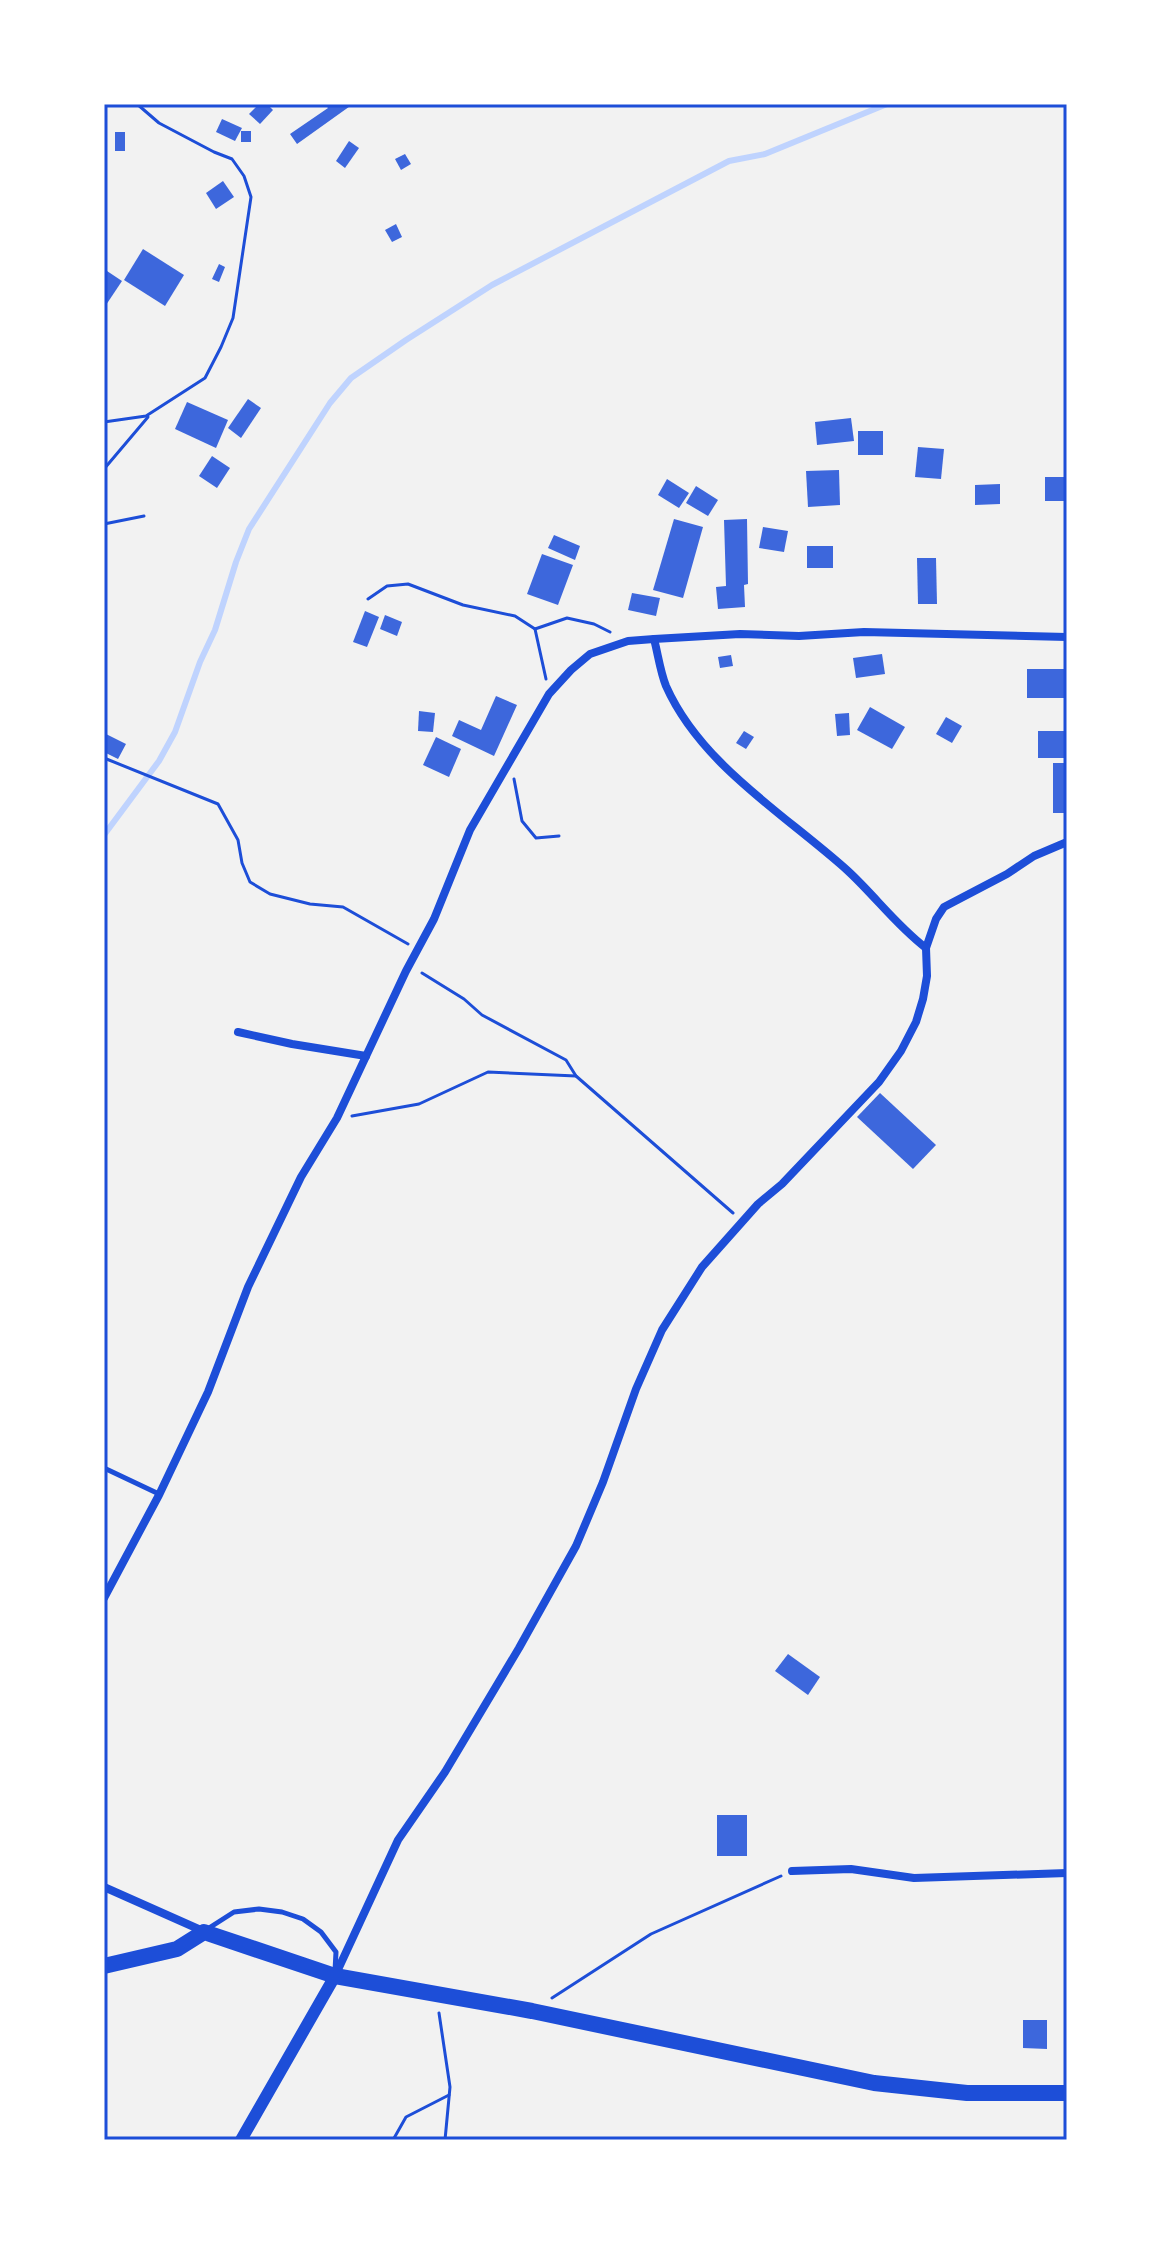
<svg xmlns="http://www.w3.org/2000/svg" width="1171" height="2244" viewBox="0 0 1171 2244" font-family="Inter,sans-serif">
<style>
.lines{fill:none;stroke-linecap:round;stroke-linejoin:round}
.stream{stroke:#bfd3fe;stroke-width:6}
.building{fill:#3d67dc}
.path{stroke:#1d4ed8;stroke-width:3}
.service{stroke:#1d4ed8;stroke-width:5}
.minor{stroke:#1d4ed8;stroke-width:8}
.tertiary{stroke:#1d4ed8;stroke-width:12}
.primary{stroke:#1d4ed8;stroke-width:16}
.neatline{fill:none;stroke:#1d4ed8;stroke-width:3}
</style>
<rect width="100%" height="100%" fill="#f2f2f2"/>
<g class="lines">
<polyline class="stream" points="104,835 159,761 175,732 200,662 215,630 236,562 249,529 330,403 351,378 406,340 492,285 729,161 765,154 887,104"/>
</g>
<g class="building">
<polygon points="259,104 267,104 273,110 260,124 249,114"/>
<polygon points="325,104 353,104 297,144 290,134 328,108"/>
<polygon points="222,119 242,128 235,141 216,132"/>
<rect x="241" y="131" width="10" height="11"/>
<rect x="115" y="132" width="10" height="19"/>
<polygon points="349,141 359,148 345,168 336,161"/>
<polygon points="405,154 411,164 401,170 395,159"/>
<polygon points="223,181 234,197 216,209 206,193"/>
<polygon points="396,224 402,237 392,242 385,230"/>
<polygon points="143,249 184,275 165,306 124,280"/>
<polygon points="219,264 225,267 219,282 212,279"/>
<polygon points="104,269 122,281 104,308"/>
<polygon points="248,399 261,408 241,438 228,428"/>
<polygon points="187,402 228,420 216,448 175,429"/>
<polygon points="851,418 854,441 817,445 815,422"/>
<rect x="858" y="431" width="25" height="24"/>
<polygon points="918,447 944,449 941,479 915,477"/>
<polygon points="212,456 230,468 217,488 199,476"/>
<polygon points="839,470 840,505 808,507 806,471"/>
<rect x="1045" y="477" width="22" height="24"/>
<polygon points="667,479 689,493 679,508 658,495"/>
<polygon points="1000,484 1000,504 975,505 975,485"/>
<polygon points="696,486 718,500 708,516 686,503"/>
<polygon points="674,519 703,527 683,598 653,590"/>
<polygon points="747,519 748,584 744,585 745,607 718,609 716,587 726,586 724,520"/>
<polygon points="763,527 788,531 784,552 759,548"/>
<polygon points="554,535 580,546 575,560 548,548"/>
<rect x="807" y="546" width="26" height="22"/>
<polygon points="542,554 573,565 558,605 527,594"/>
<polygon points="917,558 936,558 937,604 918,604"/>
<polygon points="632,593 660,598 656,616 628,610"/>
<polygon points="365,611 379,617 367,647 353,642"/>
<polygon points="385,615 402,622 397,636 380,629"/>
<polygon points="882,654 885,674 856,678 853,658"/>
<polygon points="731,655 733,666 720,668 718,657"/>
<rect x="1027" y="669" width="40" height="29"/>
<polygon points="496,696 517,705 494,756 452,736 459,720 481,730"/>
<polygon points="870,707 905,727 892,749 857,730"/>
<polygon points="419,711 435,713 433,732 418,731"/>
<polygon points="849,713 850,735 837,736 835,714"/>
<polygon points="946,717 962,726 952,743 936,734"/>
<polygon points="744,731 754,737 746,749 736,743"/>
<rect x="1038" y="731" width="29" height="27"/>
<polygon points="104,733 126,744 118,759 104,752"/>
<polygon points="436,737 461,749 449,777 423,765"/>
<rect x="1053" y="763" width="14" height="50"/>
<polygon points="880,1093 936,1145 913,1169 857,1117"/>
<polygon points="788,1654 820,1677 808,1695 775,1671"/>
<rect x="717" y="1815" width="30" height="41"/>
<polygon points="1023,2020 1047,2020 1047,2049 1023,2048"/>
</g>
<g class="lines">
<g class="path">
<polyline points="104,422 146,416 205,378 221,347 233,318 251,197 244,176 232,159 214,152 159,123 137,104"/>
<polyline points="104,469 148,417"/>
<polyline points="104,524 144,516"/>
<polyline points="368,599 387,586 408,584 463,605 515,616 535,629 567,618 594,624 610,632"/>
<polyline points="535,629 546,679"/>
<polyline points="104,758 218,804 238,840 242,863 250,882 270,894 310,904 343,907 408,944"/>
<polyline points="514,779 522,821 536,838 559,836"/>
<polyline points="422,973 464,999 482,1015 566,1060 576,1076 733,1213"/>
<polyline points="352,1116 419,1104 488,1072 576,1076"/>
<polyline points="552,1998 651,1934 781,1876"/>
<polyline points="439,2013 450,2087 445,2140"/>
<polyline points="393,2140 406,2117 449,2095"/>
</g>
<g class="service">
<polyline points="104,1468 159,1494"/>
<polyline points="209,1928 234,1912 259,1909 282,1912 303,1919 321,1932 336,1952 335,1971"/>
</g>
<g class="minor">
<polyline points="926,948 936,919 944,907 1007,874 1034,856 1067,842"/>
<polyline points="238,1032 292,1044 366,1056"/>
<polyline points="104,1598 159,1495 208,1392 248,1287 301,1177 337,1118 406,971 434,919 470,830 549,694 571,670 590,654 628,641 654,639 740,634 799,636 864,632 1067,637"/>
<polyline points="792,1871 851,1869 914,1878 1067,1873"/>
<polyline points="104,1887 203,1931"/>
<path d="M335 1976 398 1840 445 1772 519 1648 576 1546 603 1482 636 1389 662 1330 702 1267 758 1204 782 1184 879 1082 901 1051 916 1022 923 999 927 976 926 948C897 926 875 896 848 871 786 815 701 765 666 686 660 671 658 654 654 639"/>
</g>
<polyline class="tertiary" points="241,2140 335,1976"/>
<polyline class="primary" points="104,1966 177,1949 204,1932 335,1976 532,2011 874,2083 967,2093 1067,2093"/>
</g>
<rect width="1171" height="2244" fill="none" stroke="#ffffff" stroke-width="212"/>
<rect x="106" y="106" width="959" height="2032" class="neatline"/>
</svg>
